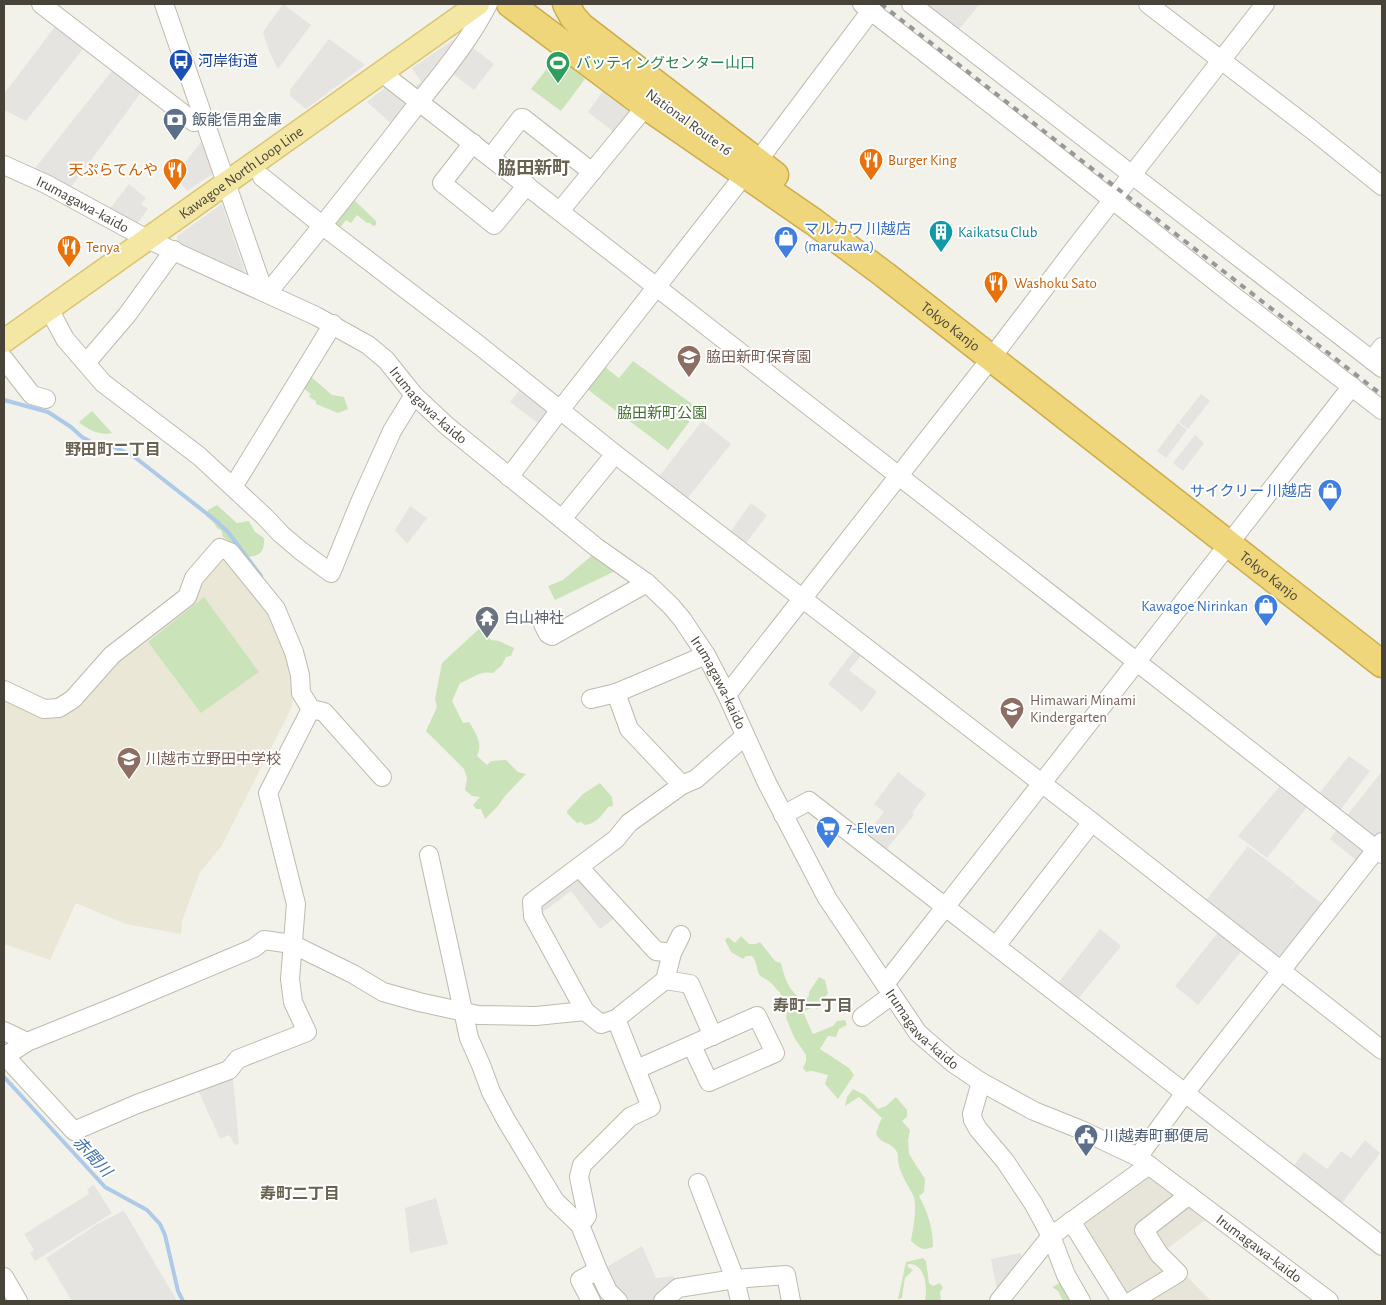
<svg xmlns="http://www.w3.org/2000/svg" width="1386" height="1305" viewBox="0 0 1386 1305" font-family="'Alegreya Sans','Noto Sans JP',sans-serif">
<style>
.residential{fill:#e7e4d9}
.education{fill:#ebe7d6}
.green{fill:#cae3b8}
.parking{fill:#e5e4e1}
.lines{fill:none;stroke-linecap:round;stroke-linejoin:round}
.stream{stroke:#adcae9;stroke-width:4}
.minor-casing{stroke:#bebaae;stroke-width:20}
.major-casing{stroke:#d8c574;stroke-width:25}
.highway-casing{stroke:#cdac4a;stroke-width:29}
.minor{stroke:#fff;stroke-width:18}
.major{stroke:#f4e6a3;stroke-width:22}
.highway{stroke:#efd67a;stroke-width:26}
.rail{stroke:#989898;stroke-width:4;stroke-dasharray:6 6;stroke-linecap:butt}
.labels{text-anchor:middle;stroke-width:4;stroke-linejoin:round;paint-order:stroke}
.transit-label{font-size:15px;fill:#164399;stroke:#fff;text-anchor:start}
.leisure-label{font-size:15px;fill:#27864d;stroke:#fff;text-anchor:start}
.service-label{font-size:15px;fill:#4e5e75;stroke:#fff;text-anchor:start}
.street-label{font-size:15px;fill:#474339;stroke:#fff}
.food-label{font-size:15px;fill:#c56008;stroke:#fff;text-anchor:start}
.shop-label{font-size:15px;fill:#366cbe;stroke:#fff;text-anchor:start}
.culture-label{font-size:15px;fill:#0d838f;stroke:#fff;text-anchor:start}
.education-label{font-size:15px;fill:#785e54;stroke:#fff;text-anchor:start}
.park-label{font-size:15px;fill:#437332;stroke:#fff}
.worship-label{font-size:15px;fill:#5b616d;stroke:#fff;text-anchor:start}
.neighbourhood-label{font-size:16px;font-weight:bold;fill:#686251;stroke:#fff}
.water-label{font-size:16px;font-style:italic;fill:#3d6ea8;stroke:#fff}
.quarter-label{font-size:18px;font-weight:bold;fill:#686251;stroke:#fff}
</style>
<rect width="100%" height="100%" fill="#f3f2ea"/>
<polygon class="residential" points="1144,1175 1153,1175 1209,1217 1163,1252 1210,1300 1209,1301 1126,1301 1080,1225"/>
<polygon class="education" points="220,555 228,556 275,615 294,682 292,707 221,847 200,872 182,921 181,934 126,924 76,903 50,960 4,944 4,696 48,713 197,583"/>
<g class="green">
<polygon points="557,56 585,79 561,111 531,89"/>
<polygon points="350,200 354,200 376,221 376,225 373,226 370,223 367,223 357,215 351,223 346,220 340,228 335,225 334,220 348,208"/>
<polygon points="633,361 699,409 668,450 587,389 605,367 619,378"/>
<polygon points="310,376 332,395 344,397 348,409 338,413 316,404 316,401 309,397 311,394 303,388"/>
<path d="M92 411 112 433C100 436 88 430 79 422Z"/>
<path d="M217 505 237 523 249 521 255 532 264 538C265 555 257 557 242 557L234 550 232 543 223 537 221 530 218 529 213 522 206 516 208 510Z"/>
<polygon points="595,553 616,569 613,572 555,600 548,586 563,580"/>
<polygon points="204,597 259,672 201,713 148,642"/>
<path d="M480 628 491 640 499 641 514 648 511 656 506 657 502 665 493 673C480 670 471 679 460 683L452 701 463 723 469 722C476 733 483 743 477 756L487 765 491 761 506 760 518 772 526 774 505 796 498 806 485 819 481 809H476L473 805 480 797 472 796 465 790 467 778 464 769 426 731 437 707 435 699 442 663Z"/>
<path d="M600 783 612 797 613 806 608 807C603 815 595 824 585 825L581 822 577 823 567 813V811L583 794Z"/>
<path d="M741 936 749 944H756L760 942 775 961 781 963C785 980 789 990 803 1001L809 996V992L819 977 825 980 828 993 817 1009 813 1007 803 1012 813 1034 833 1026 837 1021 845 1020 847 1025 839 1029 836 1037 828 1036 820 1049 849 1068 854 1075 838 1099 825 1084 828 1075 812 1071 806 1072 803 1068 806 1061V1055L794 1037 786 1018 789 1002 787 996 781 998 780 992C776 990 775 986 771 983 767 979 760 978 758 972 756 964 757 963 752 956H746L743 959 731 952 725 940 728 937 735 943Z"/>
<path d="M853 1089 865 1095 878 1109 886 1106 896 1097 907 1110V1117L902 1121 910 1130 908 1140 909 1154 925 1179 924 1192 919 1196C928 1213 933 1228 933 1247 923 1251 920 1249 911 1241 913 1230 918 1205 913 1195 908 1186 902 1176 899 1166 897 1160 900 1153 894 1148 887 1141 882 1144 876 1134L879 1124 882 1118 859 1097 845 1106 847 1097Z"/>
<path d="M923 1258 926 1261 929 1283 933 1286 940 1283 943 1288 940 1292 941 1301H925C927 1290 927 1263 908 1264V1267L913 1270 905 1278 902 1298 898 1299 906 1262Z"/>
<polygon points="1062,1282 1072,1301 1063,1301 1058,1291 1052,1287"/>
</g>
<g class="parking">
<polygon points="283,4 311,25 278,69 269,51 263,32"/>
<polygon points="929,4 980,4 955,34 925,9"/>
<polygon points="57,24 86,45 26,121 4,110 4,94"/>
<polygon points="459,36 418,95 410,90 421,82 412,68"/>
<polygon points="329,39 365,65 306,109 290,96 290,90"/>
<polygon points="469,45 494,64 474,90 449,71"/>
<polygon points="115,67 143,90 68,191 32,172"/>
<polygon points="390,84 412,102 394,126 367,102"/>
<polygon points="603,91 631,112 615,133 588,112"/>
<polygon points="202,141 213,174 187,191 175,175"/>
<polygon points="129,184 146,198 141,204 148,209 136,225 109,210"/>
<polygon points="222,204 245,272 242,274 177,243 177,236"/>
<polygon points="522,387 547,405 548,413 539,424 510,402"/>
<polygon points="1201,394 1210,401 1188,429 1179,422"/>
<polygon points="702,421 731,444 686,500 658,478"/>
<polygon points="1178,423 1187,430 1166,458 1157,451"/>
<polygon points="1195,435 1204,443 1183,471 1173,463"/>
<polygon points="751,503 767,515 744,546 730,532"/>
<polygon points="410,506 427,518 407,544 395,530"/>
<polygon points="856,648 863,653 849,670 877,692 862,712 828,684"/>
<polygon points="1349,756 1370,771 1338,813 1317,796"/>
<polygon points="1382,771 1382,830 1374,841 1345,818"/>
<polygon points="898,772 926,794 912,813 914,815 885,851 864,838 884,812 874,804"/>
<polygon points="1284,781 1311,802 1267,858 1238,836"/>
<polygon points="1340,825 1368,847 1357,861 1330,839"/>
<polygon points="1248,846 1295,882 1282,899 1295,883 1324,905 1284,958 1275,959 1204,903"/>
<polygon points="579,871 615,918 600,929 571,891 543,912 536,904"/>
<polygon points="1100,929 1121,946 1078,999 1056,986"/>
<polygon points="1220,930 1244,948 1198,1005 1175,986"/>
<polygon points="233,1078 239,1144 235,1145 229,1135 220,1139 198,1090"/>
<polygon points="1365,1140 1380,1153 1339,1207 1292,1168 1304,1152 1327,1169 1341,1151 1351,1158"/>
<polygon points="94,1185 112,1213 35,1261 30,1253 34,1250 24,1234 89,1194 87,1189"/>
<polygon points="436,1198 448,1244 410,1253 405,1208"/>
<polygon points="123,1211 126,1214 177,1301 72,1301 46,1258 99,1223"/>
<polygon points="642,1246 656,1278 674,1276 677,1288 659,1301 625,1301 605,1271 607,1267"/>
<polygon points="1021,1253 1022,1264 998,1296 991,1259"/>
</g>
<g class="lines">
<g class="stream">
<polyline points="4,400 48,412 71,427 82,437 93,443 109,445 132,455 215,520 228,532 261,576"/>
<polyline points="4,1077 105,1187 147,1210 160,1224 165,1235 178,1291 183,1301"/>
</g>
<defs>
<g id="minor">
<polyline points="41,4 194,122 205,118"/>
<path d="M164 4 264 292 274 285C320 229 365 172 409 115 437 79 468 44 488 4"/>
<polyline points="862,4 1042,144 1235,297 1382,410"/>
<polyline points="911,4 1382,368"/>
<polyline points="1148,4 1311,129 1382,186"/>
<polyline points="382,73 1049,593 1382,854"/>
<polyline points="473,143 442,183 494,225 527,185"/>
<polyline points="491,157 521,118 523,118 592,172"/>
<polyline points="757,162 876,4"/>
<path id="s1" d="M4 165 46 184 147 239 316 316 368 345 386 360 414 395 447 426 596 547 647 583 671 606 682 619 706 655 726 693 767 783 827 898 918 1033 953 1063 981 1082 1034 1111 1079 1129 1138 1157 1329 1301"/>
<polyline points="262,177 323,226 480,346 615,454 1092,822 1382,1050"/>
<polyline points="560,211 646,106"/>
<polyline points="49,309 65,339 103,383 199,456 265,517 281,534 301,551 331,573 360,502 392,431 414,395"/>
<polyline points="4,359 32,395 46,399"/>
<polyline points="1372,360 1382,347"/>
<polyline points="86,363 127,315 174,250"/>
<polyline points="509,477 560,410 745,174"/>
<polyline points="233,487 333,324"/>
<polyline points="562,519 615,454"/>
<polyline points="543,624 548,634 552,636 647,583"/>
<polyline points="4,690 44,709 59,708 73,699 112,655 187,597 194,578 220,548 230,552 276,609 294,652 300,675 301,693 311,709 324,712 382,777"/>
<polyline points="616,693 629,729 682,785"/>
<polyline points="726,693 729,692 992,357 1075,248 1265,4"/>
<polyline points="591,699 616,693 706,655"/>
<polyline points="783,815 809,801 1382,1246"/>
<polyline points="429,855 469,1038 481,1065 491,1092 506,1120 555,1201 580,1225 598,1270 608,1291 618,1301"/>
<polyline points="579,867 656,951 672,953"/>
<polyline points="996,946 1092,822"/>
<polyline points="665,980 690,984 713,1036"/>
<polyline points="885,984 1352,386"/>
<polyline points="585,1011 533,916 532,902 616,839 629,823 682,785 696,779 745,736"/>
<polyline points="862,1017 892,995"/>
<polyline points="4,1031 27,1042"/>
<polyline points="5,1056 74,1131 137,1104 229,1070 238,1059 307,1032 293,1002 290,979 296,904 268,793 311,709"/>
<polyline points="4,1057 27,1042 119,1005 254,948 264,940 292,944 353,974 383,992 419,1002 478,1015 536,1016 585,1011 601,1024 616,1019"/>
<polyline points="637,1069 757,1016 775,1053 709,1082 692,1046"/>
<polyline points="981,1082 972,1114 973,1120 978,1129 1005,1161 1033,1203 1051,1236 1066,1275 1081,1301"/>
<polyline points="1138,1157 1185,1093 1382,842"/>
<polyline points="698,1183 735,1279 740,1301"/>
<polyline points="1071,1221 1121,1301"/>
<polyline points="580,1225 587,1216 579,1177 582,1165 630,1117 651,1107 616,1019 665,980 672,953 681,935"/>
<polyline points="4,1277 18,1301"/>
<polyline points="591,1301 580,1280 598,1270"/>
<polyline points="663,1301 678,1288 735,1279 786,1275 791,1301"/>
<polyline points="999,1301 1051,1236 1149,1165"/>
<polyline points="1132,1301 1178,1273 1159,1254 1144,1230 1189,1195"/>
</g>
<g id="major">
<path id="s2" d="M4 341 478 4"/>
</g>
<g id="highway">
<path id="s3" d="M510 4 646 106 814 222 885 275 1382 664"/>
<polyline points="566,4 573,17 581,26 775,175"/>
</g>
</defs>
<use href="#minor" class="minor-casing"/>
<use href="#major" class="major-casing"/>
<use href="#highway" class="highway-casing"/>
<use href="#minor" class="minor"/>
<use href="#major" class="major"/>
<use href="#highway" class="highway"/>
<polyline class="rail" points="881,4 1382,395"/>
</g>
<defs>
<symbol id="bus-pin" viewBox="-11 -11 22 30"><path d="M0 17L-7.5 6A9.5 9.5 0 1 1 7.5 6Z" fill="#1a4fb4" stroke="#fff"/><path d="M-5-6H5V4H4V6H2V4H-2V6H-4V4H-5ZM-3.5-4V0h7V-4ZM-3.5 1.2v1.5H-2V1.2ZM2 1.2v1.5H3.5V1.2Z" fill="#fff"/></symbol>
<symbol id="stadium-pin" viewBox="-11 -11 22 30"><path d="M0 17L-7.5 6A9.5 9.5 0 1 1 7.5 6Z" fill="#2e9e5b" stroke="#fff"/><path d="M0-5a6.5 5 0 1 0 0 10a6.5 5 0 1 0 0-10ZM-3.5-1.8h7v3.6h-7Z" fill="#fff"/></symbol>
<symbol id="bank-pin" viewBox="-11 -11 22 30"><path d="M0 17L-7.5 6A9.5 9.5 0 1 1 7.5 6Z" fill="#5c6f8a" stroke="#fff"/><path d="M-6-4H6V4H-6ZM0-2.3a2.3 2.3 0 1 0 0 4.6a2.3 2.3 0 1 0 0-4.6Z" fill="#fff"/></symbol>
<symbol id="restaurant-pin" viewBox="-11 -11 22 30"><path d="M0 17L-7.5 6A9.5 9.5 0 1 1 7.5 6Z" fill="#e8710a" stroke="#fff"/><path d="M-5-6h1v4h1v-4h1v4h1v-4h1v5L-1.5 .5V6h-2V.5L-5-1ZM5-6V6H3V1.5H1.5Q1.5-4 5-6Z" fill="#fff"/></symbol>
<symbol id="building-pin" viewBox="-11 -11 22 30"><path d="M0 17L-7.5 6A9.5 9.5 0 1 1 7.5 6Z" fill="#0f9aa8" stroke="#fff"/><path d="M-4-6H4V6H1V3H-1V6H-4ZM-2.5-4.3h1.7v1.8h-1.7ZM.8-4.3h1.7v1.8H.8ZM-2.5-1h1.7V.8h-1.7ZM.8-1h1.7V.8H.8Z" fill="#fff"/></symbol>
<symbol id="shop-pin" viewBox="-11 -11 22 30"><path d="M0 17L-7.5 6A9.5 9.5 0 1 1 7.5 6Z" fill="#3f7fe0" stroke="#fff"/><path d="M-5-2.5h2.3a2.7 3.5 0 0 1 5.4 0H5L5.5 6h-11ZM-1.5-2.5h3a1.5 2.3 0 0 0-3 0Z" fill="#fff"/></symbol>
<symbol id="school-pin" viewBox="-11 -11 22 30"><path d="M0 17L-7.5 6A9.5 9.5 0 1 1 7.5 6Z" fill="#8d6e63" stroke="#fff"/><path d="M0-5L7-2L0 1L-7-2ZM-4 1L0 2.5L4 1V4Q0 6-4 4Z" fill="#fff"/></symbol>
<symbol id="temple-pin" viewBox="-11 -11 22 30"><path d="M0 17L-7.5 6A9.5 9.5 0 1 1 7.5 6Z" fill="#6b7280" stroke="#fff"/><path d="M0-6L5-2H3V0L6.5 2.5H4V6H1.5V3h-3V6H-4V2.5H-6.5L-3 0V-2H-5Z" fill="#fff"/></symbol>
<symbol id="supermarket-pin" viewBox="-11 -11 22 30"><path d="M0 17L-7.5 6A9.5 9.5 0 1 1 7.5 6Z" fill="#3f7fe0" stroke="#fff"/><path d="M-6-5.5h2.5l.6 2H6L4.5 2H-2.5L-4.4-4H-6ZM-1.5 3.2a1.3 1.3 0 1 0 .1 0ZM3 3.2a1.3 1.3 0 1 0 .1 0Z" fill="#fff"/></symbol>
<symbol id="civic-pin" viewBox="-11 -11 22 30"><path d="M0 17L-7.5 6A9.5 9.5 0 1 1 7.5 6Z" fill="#5c6f8a" stroke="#fff"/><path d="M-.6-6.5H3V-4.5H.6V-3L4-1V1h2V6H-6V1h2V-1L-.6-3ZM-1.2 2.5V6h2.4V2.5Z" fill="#fff"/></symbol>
</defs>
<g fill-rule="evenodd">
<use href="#bus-pin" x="167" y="47" width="28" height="38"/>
<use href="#stadium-pin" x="544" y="49" width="28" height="38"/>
<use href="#bank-pin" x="161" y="106" width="28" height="38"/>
<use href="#restaurant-pin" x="857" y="146" width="28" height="38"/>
<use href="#restaurant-pin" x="161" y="156" width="28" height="38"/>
<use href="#building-pin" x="927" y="218" width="28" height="38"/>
<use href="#shop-pin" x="772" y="224" width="28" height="38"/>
<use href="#restaurant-pin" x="55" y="233" width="28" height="38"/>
<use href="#restaurant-pin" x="982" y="269" width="28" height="38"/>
<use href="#school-pin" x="675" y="343" width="28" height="38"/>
<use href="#shop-pin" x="1316" y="477" width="28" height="38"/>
<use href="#shop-pin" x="1252" y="592" width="28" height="38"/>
<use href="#temple-pin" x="473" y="604" width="28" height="38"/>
<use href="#school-pin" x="998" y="695" width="28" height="38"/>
<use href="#school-pin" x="115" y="745" width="28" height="38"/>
<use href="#supermarket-pin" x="814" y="814" width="28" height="38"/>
<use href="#civic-pin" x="1072" y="1122" width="28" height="38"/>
</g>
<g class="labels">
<g class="transit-label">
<text x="198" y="66">河岸街道</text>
</g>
<g class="leisure-label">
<text x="576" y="68">バッティングセンター山口</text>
</g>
<g class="service-label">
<text x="192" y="125">飯能信用金庫</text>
<text x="1104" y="1141">川越寿町郵便局</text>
</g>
<g class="street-label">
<text transform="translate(689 122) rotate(36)" y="5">National Route 16</text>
<text dy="5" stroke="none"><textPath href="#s2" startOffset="291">Kawagoe North Loop Line</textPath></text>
<text dy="5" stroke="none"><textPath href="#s1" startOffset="88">Irumagawa-kaido</textPath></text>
<text dy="5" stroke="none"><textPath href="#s3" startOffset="546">Tokyo Kanjo</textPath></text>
<text dy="5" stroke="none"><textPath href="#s1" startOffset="492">Irumagawa-kaido</textPath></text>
<text dy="5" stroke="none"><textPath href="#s3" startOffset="951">Tokyo Kanjo</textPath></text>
<text dy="5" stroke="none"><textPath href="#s1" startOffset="898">Irumagawa-kaido</textPath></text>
<text dy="5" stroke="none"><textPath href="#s1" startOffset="1302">Irumagawa-kaido</textPath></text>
<text dy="5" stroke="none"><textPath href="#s1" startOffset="1708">Irumagawa-kaido</textPath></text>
</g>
<g class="food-label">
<text x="888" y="165">Burger King</text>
<text x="158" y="175" text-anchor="end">天ぷらてんや</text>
<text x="86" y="252">Tenya</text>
<text x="1014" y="288">Washoku Sato</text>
</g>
<g class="shop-label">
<text x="804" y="234">マルカワ 川越店<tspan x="804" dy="17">(marukawa)</tspan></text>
<text x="1312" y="496" text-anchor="end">サイクリー 川越店</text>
<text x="1248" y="611" text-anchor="end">Kawagoe Nirinkan</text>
<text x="846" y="833">7-Eleven</text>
</g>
<g class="culture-label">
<text x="958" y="237">Kaikatsu Club</text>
</g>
<g class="education-label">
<text x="706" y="362">脇田新町保育園</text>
<text x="1030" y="705">Himawari Minami<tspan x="1030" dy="17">Kindergarten</tspan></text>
<text x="146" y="764">川越市立野田中学校</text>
</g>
<g class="park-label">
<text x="662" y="418">脇田新町公園</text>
</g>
<g class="worship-label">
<text x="504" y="623">白山神社</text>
</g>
<g class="neighbourhood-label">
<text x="113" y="455">野田町二丁目</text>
<text x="813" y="1011">寿町一丁目</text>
<text x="300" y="1199">寿町二丁目</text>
</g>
<g class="water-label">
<text transform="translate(93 1156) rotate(47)" y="6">赤間川</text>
</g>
<g class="quarter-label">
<text x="534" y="174">脇田新町</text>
</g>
</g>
<rect width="1386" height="1305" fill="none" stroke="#474339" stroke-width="10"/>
</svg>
